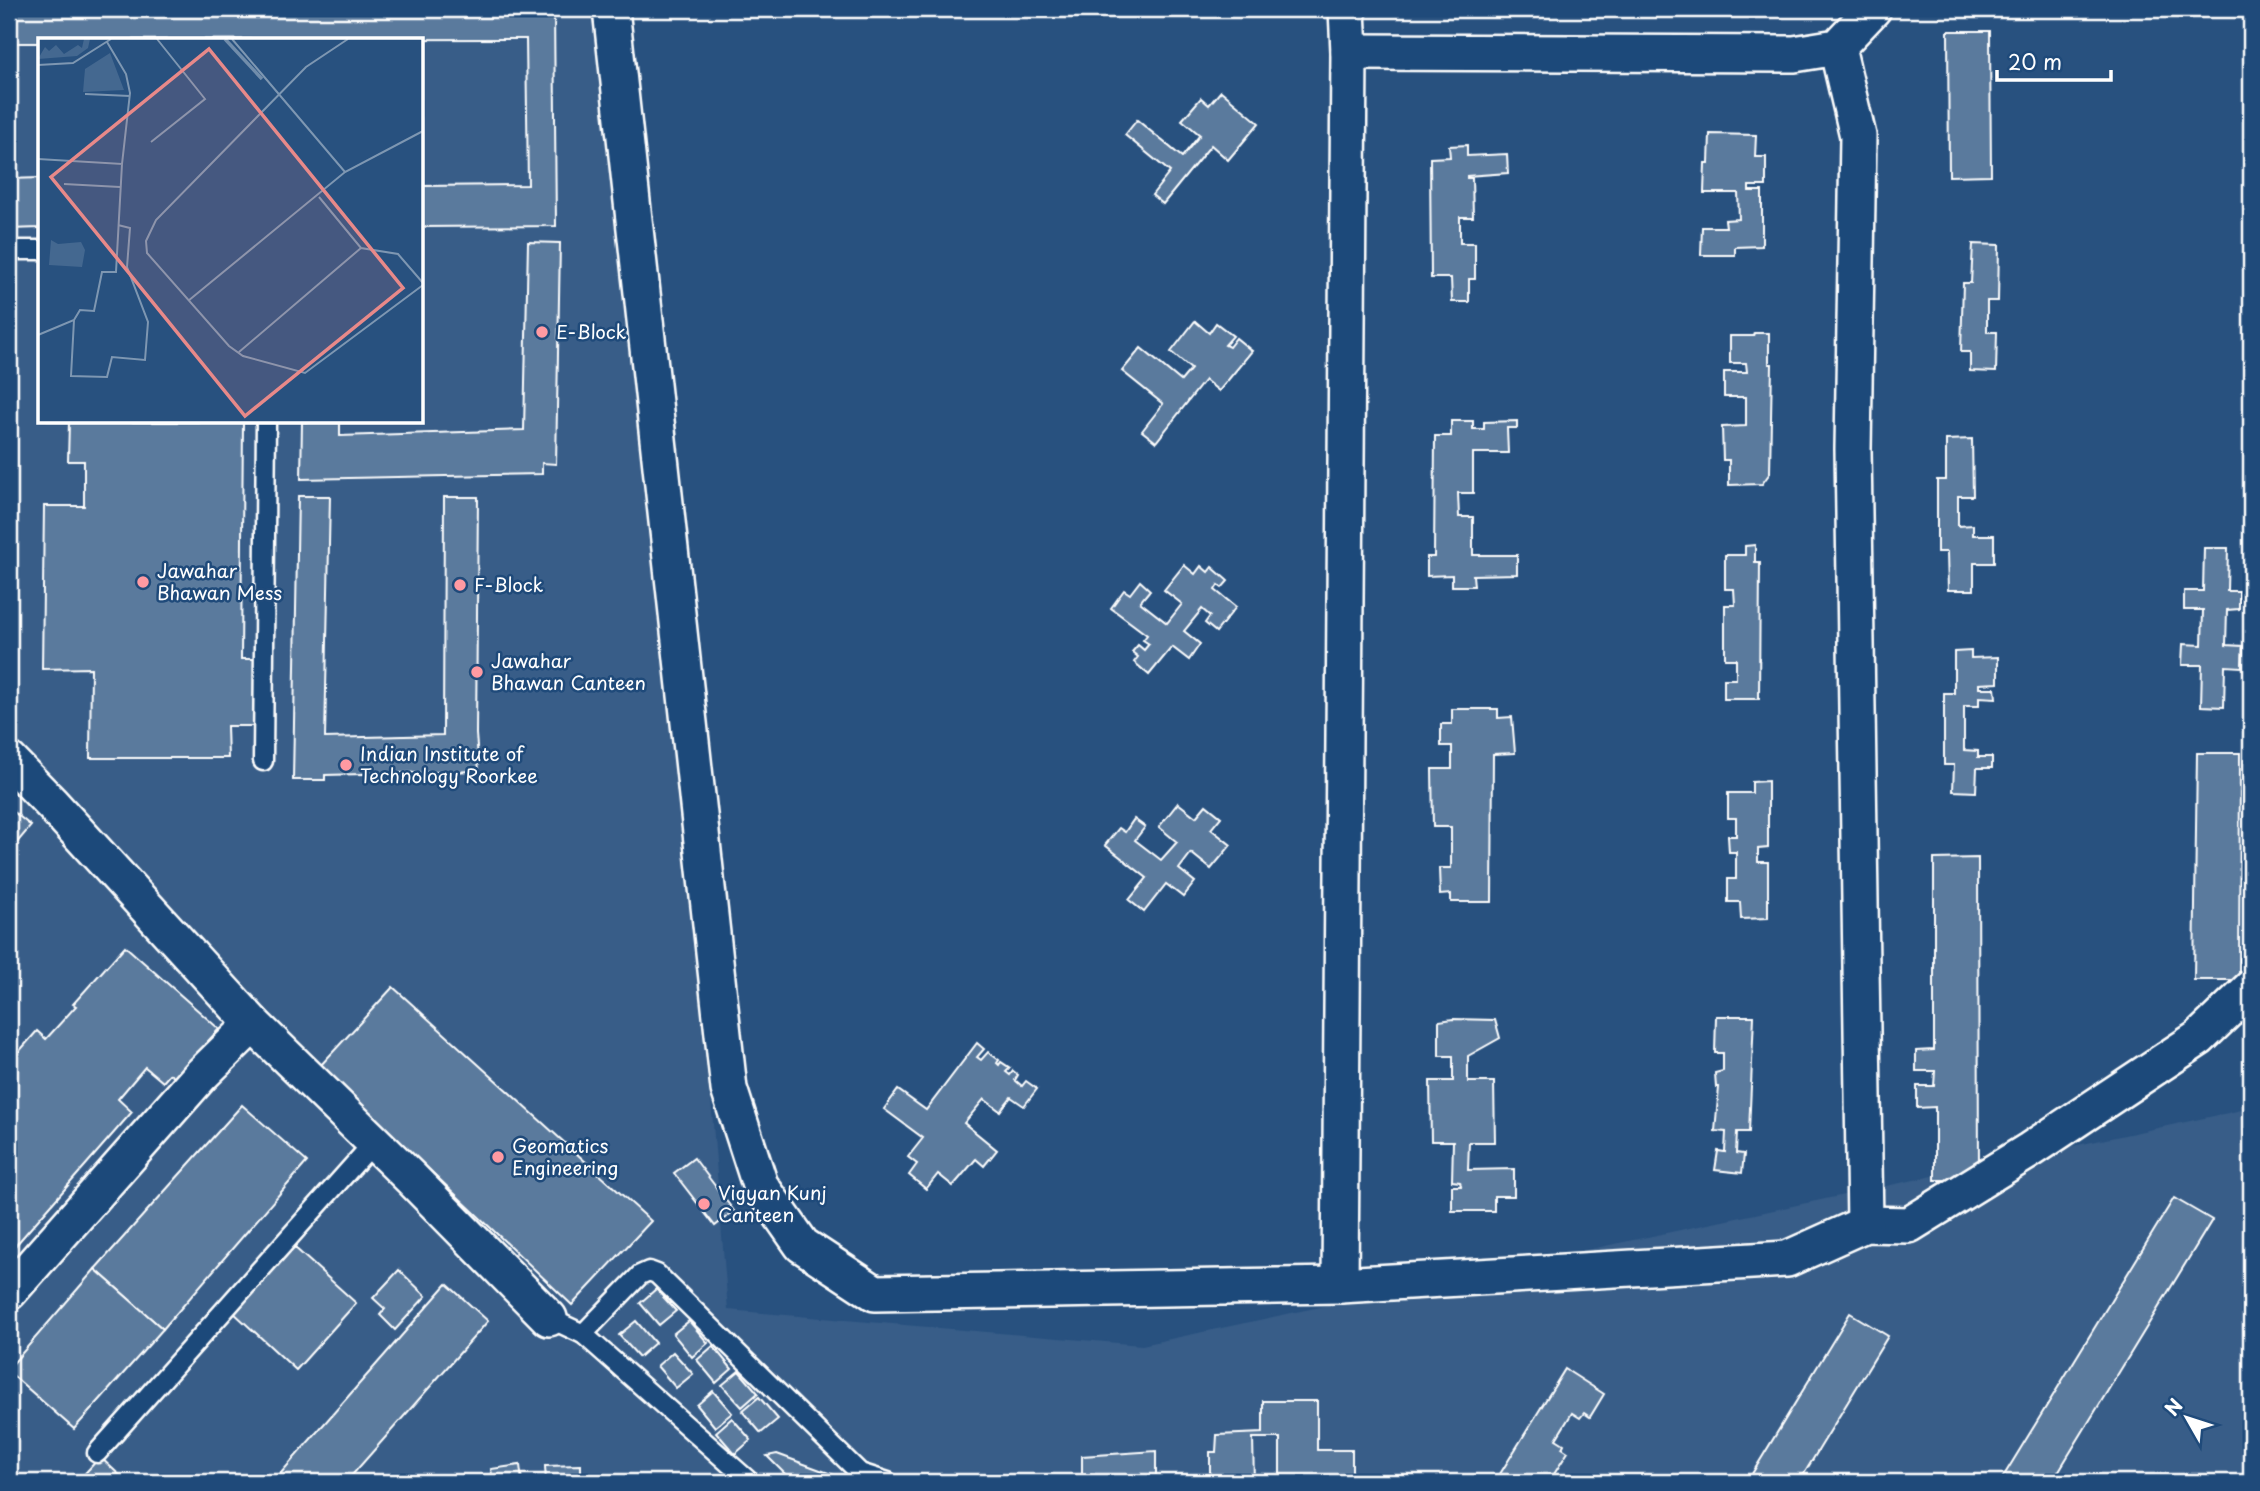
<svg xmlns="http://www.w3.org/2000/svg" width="2260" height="1491" viewBox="0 0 2260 1491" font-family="'Playpen Sans',sans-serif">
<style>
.built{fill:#375d88;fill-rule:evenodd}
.building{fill:#5a7a9d;stroke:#fff;stroke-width:2}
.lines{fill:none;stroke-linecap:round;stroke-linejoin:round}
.lane-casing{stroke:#fff;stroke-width:23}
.street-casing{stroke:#fff;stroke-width:40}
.lane{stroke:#1f4a7a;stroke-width:18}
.street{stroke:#1f4a7a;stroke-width:35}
.poi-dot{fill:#ff9aa2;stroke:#1f4a7a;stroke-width:2.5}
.labels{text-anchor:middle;stroke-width:5;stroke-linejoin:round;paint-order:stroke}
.poi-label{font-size:19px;fill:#fff;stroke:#1f4a7a;text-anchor:start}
.inset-river{fill:none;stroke:#718dab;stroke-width:3.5}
.inset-road{fill:none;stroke:#7e97b2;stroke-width:2}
.view{fill:#e88989;fill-opacity:0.15;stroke:#e88989;stroke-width:3.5}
.inset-edge{fill:none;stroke:#fff;stroke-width:3.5}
</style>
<rect width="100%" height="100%" fill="#28517f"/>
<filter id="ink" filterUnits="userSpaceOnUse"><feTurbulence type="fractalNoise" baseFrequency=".0143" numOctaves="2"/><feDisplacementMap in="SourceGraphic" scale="14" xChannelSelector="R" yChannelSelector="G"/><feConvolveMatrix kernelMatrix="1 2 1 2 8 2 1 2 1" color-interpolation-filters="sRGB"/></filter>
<g filter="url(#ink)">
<path class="built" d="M9 9H623L728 1310 1142 1345 2251 1108V1482H9ZM40 40H422V422H40Z"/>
<g class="building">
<polygon points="9,9 554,9 556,226 422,227 422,186 528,185 526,39 40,40 40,43 9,43"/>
<polygon points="1948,31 1990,31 1991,175 1949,176"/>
<polygon points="1221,91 1259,123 1228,160 1211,145 1163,204 1152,195 1170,172 1125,135 1137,120 1182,157 1200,135 1182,120 1201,98 1209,105"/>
<polygon points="1710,134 1756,135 1755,157 1766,157 1766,186 1749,186 1749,191 1762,191 1762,246 1735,247 1735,255 1701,255 1702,227 1726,227 1725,220 1739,219 1738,193 1704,193 1705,163 1709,163"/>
<polygon points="1467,145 1467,156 1507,154 1508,173 1467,176 1467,178 1472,178 1473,217 1460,217 1460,243 1475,243 1475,279 1469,279 1469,302 1452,302 1451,278 1431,278 1430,158 1450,157 1449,146"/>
<polygon points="40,178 40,228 9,229 9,179"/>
<polygon points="528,242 560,243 556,464 542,463 542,474 301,479 302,422 340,422 340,436 524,430"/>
<polygon points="1973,244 1999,245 1998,301 1987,301 1987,332 1997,332 1996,372 1970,371 1970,352 1961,352 1963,283 1971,283"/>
<polygon points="1195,321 1209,333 1216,323 1233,336 1225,345 1229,347 1236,338 1252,351 1219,391 1205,380 1156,442 1142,431 1163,404 1122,371 1141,348 1181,381 1191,369 1171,352"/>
<polygon points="1754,333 1769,333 1769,364 1772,364 1770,473 1762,484 1729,485 1729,460 1723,460 1722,427 1746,426 1746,397 1724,397 1724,372 1747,372 1746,363 1730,363 1730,336 1753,336"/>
<polygon points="1451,421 1473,421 1473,429 1484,429 1484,422 1517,421 1517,428 1507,428 1508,453 1473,453 1473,493 1458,493 1459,517 1473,517 1473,555 1517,555 1517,574 1473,575 1474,586 1452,586 1452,575 1427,576 1427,557 1434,557 1435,436 1451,436"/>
<polygon points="69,422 243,422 241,659 256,659 256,726 227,726 228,758 90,758 91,668 42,669 44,506 84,506 84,461 68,461"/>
<polygon points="1972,439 1973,496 1958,496 1958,526 1973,525 1973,535 1994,535 1994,563 1974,563 1974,590 1948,590 1947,552 1937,552 1937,480 1946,480 1946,440"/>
<polygon points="298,496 330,496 325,738 443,735 444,497 478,497 476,734 479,771 325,775 325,780 293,780"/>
<polygon points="1755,545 1755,562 1760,562 1759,699 1724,699 1724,679 1736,679 1736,659 1725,659 1725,605 1735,605 1734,589 1725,589 1725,555 1745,555 1745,546"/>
<polygon points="2204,548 2228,548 2227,591 2239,591 2239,609 2227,610 2226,645 2243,646 2242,667 2225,666 2224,707 2201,706 2202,665 2182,665 2183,644 2202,645 2203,610 2184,610 2184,591 2203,591"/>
<polygon points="1184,565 1195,574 1201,566 1208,572 1212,567 1228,581 1222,588 1218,585 1215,590 1236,607 1216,632 1205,623 1210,616 1202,609 1184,631 1200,644 1189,660 1172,647 1149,675 1134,662 1138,657 1132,652 1138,645 1144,650 1149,644 1143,640 1147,635 1111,608 1124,590 1130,594 1140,581 1150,590 1140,602 1167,623 1182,604 1164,590"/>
<polygon points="1971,651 1971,658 1998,657 1998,683 1979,684 1979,688 1995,688 1996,698 1979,697 1979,706 1964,706 1964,750 1978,751 1978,757 1992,757 1992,768 1977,768 1976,792 1953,791 1954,765 1944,765 1944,693 1954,693 1954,652"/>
<polygon points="1452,709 1498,709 1498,718 1512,717 1515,753 1493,754 1492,902 1451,902 1451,894 1440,895 1439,868 1451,868 1451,827 1433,827 1432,769 1452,769 1452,746 1441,746 1441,724 1452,724"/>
<polygon points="2197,753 2240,753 2239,980 2194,980"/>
<polygon points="1768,781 1768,848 1758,849 1758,862 1768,862 1768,918 1741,919 1740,902 1728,902 1728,879 1736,879 1736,852 1729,852 1728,836 1736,836 1736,818 1728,818 1728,793 1752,793 1752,782"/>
<polygon points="1178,803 1196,817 1206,805 1221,817 1211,829 1231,845 1211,869 1191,853 1179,869 1195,882 1183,897 1166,884 1144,912 1129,900 1147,878 1105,845 1119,828 1125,832 1134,819 1145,827 1135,840 1161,860 1177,842 1159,827"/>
<polygon points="9,808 31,826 9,852"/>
<polygon points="1978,858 1979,1180 1935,1180 1935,1107 1917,1108 1917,1086 1934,1086 1935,1071 1916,1071 1916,1051 1934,1050 1934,859"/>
<polygon points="125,946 219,1029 175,1078 170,1074 163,1082 145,1067 118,1099 132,1112 9,1253 9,1063 37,1031 46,1039 76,1006 73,1004"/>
<polygon points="393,987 651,1221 572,1305 320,1066"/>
<polygon points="1716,1016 1754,1016 1749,1132 1737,1132 1736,1153 1744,1154 1742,1173 1715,1170 1718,1151 1725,1152 1726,1132 1715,1131 1719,1087 1716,1087 1715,1073 1723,1071 1723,1053 1715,1053"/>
<polygon points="1453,1019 1495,1020 1500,1038 1468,1056 1468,1082 1494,1082 1495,1142 1469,1142 1468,1170 1514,1169 1514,1196 1494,1196 1494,1211 1452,1211 1452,1186 1461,1186 1460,1182 1452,1181 1453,1141 1431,1141 1430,1081 1453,1081 1453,1056 1439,1056 1439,1021"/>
<polygon points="977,1043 984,1049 977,1057 981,1060 988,1052 999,1060 997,1063 999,1065 1001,1062 1010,1068 1006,1072 1010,1075 1013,1071 1018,1075 1015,1080 1022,1086 1026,1081 1037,1089 1024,1106 1011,1097 1000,1111 984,1099 964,1123 997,1150 984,1166 976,1159 953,1186 938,1174 926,1189 909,1175 917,1164 908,1157 923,1138 884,1109 898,1090 926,1110"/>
<polygon points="242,1105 307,1162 163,1329 95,1269"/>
<polygon points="694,1158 734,1211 715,1226 674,1173"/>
<polygon points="2174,1198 2212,1220 2052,1482 2000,1482"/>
<polygon points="293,1246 356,1303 296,1370 233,1312"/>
<polygon points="95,1269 163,1329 74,1429 9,1372 9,1368"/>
<polygon points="399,1270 426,1296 395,1330 380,1315 385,1309 373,1298"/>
<polygon points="447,1284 488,1321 346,1482 273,1482"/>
<polygon points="656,1289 676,1311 659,1325 640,1303"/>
<polygon points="1850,1313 1888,1336 1799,1482 1747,1482"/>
<polygon points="636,1321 655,1343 639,1357 619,1335"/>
<polygon points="689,1321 708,1343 692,1357 673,1334"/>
<polygon points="713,1346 732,1369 716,1383 697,1360"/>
<polygon points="673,1352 693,1374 676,1388 657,1366"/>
<polygon points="1565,1369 1604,1394 1590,1417 1584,1413 1580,1418 1572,1413 1556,1439 1564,1444 1562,1448 1568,1452 1549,1482 1495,1482"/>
<polygon points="739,1371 758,1393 742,1407 722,1385"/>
<polygon points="713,1391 732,1413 715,1427 697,1405"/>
<polygon points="759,1397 778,1419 761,1433 742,1411"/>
<polygon points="1263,1401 1317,1401 1317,1450 1352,1450 1352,1482 1280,1482 1280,1438 1253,1438 1254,1482 1210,1482 1210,1452 1216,1452 1217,1435 1263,1433"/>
<polygon points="732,1418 751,1440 735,1454 716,1432"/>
<polygon points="1156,1451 1156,1482 1082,1482 1082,1456"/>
<polygon points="777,1454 853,1482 793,1482 767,1456"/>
<polygon points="100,1457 127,1482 77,1482"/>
<polygon points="520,1465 522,1482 493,1482 491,1469"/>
<polygon points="581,1465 581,1482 546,1482 545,1466"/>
</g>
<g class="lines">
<defs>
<g id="lane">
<polyline points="9,250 40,250"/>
<polyline points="263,761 266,422"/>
<polyline points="549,1318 583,1334 750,1482"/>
<polyline points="583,1334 640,1275 649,1271 657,1274 860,1473 888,1482"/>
<polyline points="97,1453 375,1141"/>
</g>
<g id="street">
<polyline points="611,9 729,1089 760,1185 802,1245 875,1293 1340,1285 1787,1259 1865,1224 1909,1225 2030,1150 2199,1038 2251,988"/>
<polyline points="1837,47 1858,136 1853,449 1865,1224"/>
<polyline points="1349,52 1794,54 1837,47 1873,9"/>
<polyline points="9,760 52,804 253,1024 201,1075 9,1292"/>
<polyline points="253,1024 411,1178 549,1318"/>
<polyline points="1340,1285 1349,52 1347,9"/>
</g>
</defs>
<use href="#lane" class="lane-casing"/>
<use href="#street" class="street-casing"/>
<use href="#lane" class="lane"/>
<use href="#street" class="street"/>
</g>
</g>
<g class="poi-dot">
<circle cx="542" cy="332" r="7"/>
<circle cx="143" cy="582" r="7"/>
<circle cx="460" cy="585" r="7"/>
<circle cx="477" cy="672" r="7"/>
<circle cx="346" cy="765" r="7"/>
<circle cx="498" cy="1157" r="7"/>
<circle cx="704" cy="1204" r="7"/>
</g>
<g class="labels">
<g class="poi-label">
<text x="556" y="339">E-Block</text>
<text x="157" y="578">Jawahar<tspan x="157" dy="22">Bhawan Mess</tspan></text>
<text x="474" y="592">F-Block</text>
<text x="491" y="668">Jawahar<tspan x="491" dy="22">Bhawan Canteen</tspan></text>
<text x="360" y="761">Indian Institute of<tspan x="360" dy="22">Technology Roorkee</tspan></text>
<text x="512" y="1153">Geomatics<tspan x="512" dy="22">Engineering</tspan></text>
<text x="718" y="1200">Vigyan Kunj<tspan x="718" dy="22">Canteen</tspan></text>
</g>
</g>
<g transform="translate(38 38)">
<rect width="385" height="385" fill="#28517f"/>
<path d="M46 1H52L50 10 39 18 0 21 7 9 11 13 18 7 26 16 40 7 44 10ZM72 15 86 52 45 54 47 31ZM13 202 20 206 43 204 47 212 44 229 11 227Z" fill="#446890"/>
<path class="inset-river" d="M187 1 224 41"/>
<path class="inset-road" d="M194 1 307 134M310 1 268 29 118 182 108 203 109 215 191 308 205 318 267 335 385 247M0 27 35 25 73 1M47 56 92 58M113 104 167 61 119 1M0 121 84 126 92 55 88 36 69 4M26 146 82 149M281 159 323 210 360 216 385 245M150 263 307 134 385 93M36 282 33 338 69 339 74 319 107 322 110 284 89 229 92 190 80 187M0 297 36 282 42 272 56 273 64 234H78L84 126M201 314 323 210"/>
<path class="view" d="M171 11 365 250 207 378 13 139Z"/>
<rect width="385" height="385" class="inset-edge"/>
</g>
<rect width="2260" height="1491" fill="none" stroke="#1f4a7a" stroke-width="35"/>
<rect x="18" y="18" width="2225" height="1456" fill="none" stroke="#fff" stroke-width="2.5" filter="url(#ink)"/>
<g transform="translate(2187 1418) rotate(309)" stroke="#1f4a7a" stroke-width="5" paint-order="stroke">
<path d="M0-5L12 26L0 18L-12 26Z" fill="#ffffff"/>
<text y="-10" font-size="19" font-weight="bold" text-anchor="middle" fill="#ffffff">N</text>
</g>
<path d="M1997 70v10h114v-10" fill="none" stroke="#ffffff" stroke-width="3.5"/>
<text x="2008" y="70" font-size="21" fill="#ffffff" stroke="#1f4a7a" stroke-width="5" paint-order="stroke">20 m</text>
</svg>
